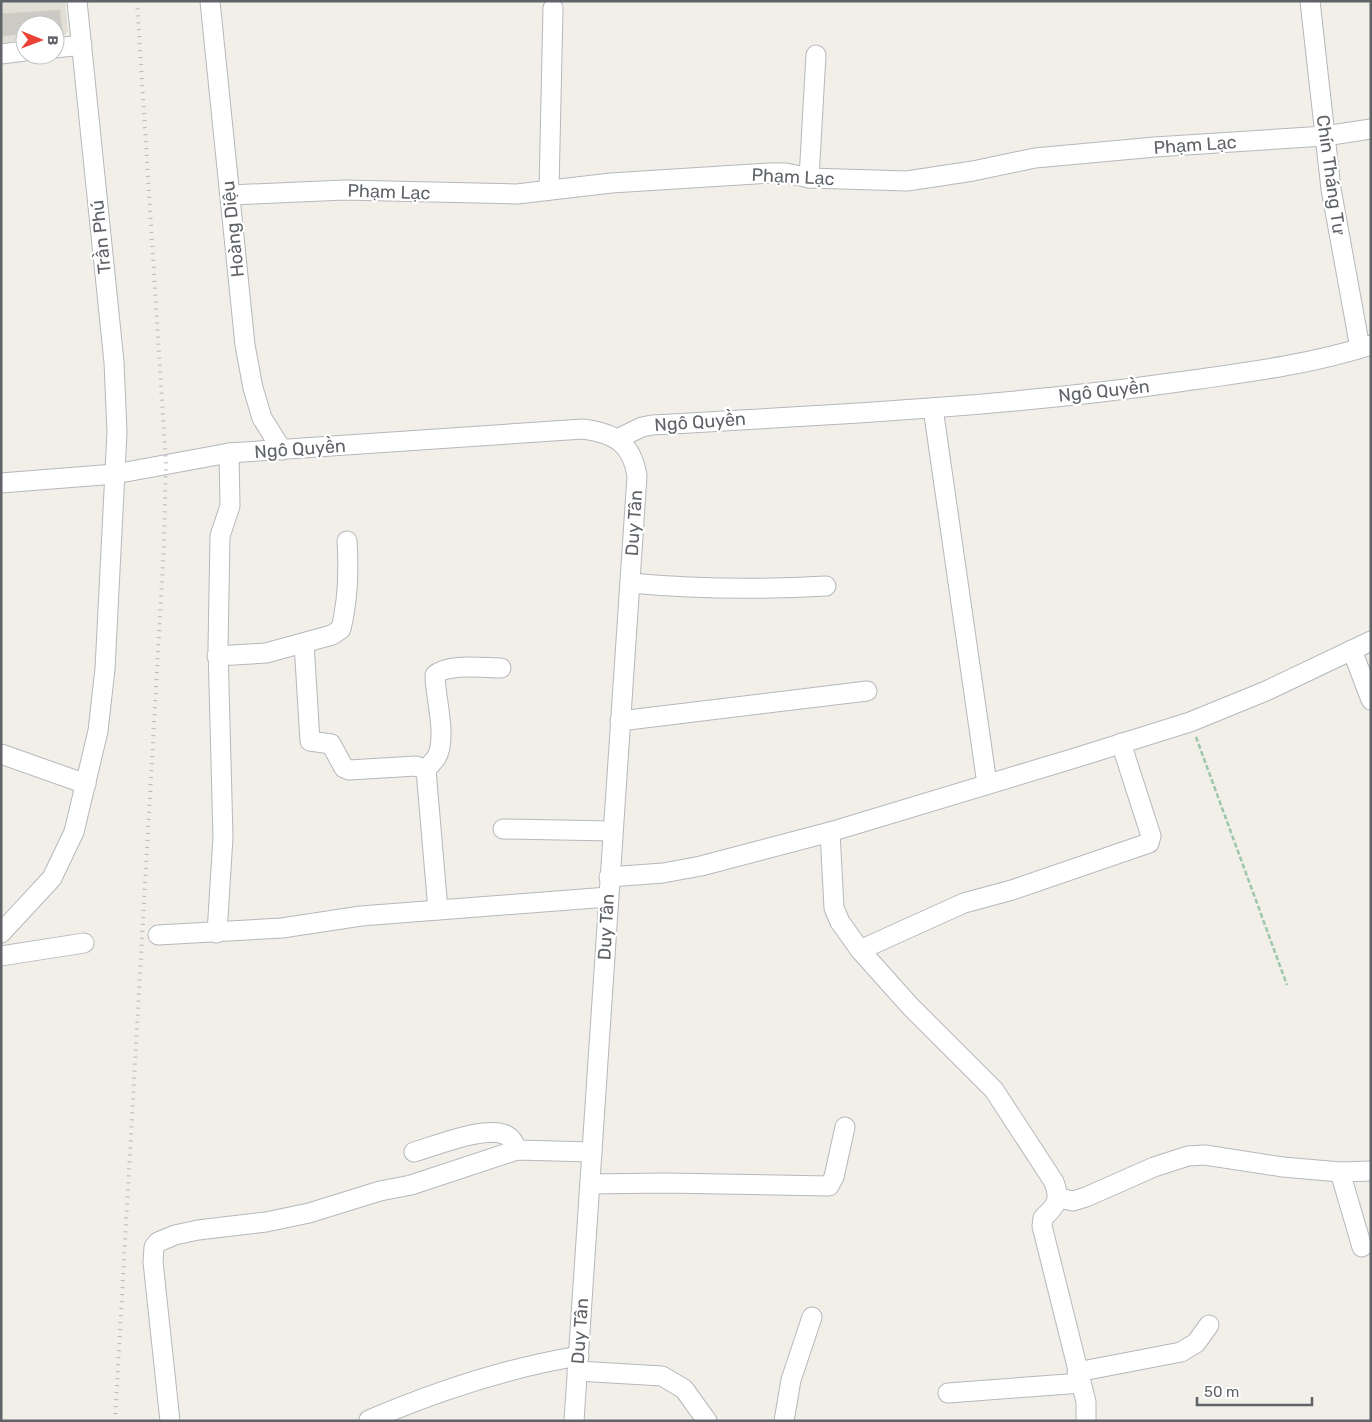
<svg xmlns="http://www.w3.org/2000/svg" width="1372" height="1422" viewBox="0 0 1372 1422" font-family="Rubik,sans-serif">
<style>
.education{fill:#e1ded6}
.building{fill:#cccac5;stroke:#d6d1c6}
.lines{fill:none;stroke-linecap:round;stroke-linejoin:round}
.minor-casing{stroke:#b5b8bc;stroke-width:21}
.path{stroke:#9cc7a9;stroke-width:2.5;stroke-dasharray:5 2.5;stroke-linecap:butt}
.minor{stroke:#fff;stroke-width:19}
.rail{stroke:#b6b7b8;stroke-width:4;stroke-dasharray:1 6;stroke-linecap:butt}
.labels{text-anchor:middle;stroke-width:4.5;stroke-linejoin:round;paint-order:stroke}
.street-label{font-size:18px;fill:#5f6368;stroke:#fff}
</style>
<rect width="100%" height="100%" fill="#f1efe8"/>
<polygon class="education" points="1,1 65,1 68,31 64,36 55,37 55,25 25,25 25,40 1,43"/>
<polygon class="building" points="60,10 62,31 55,31 55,25 25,25 25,34 1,36 1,14"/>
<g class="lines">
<defs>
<g id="minor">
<polyline points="210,1 245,345 253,388 262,418 282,450"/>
<polyline points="1310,1 1331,189 1360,348"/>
<polyline points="55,48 82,45"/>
<polyline points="1,54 25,51"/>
<polyline points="809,178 816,55"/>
<polyline points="549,190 553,8"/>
<polyline points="230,195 345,190 517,194 611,183 770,173 786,173 809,178 907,181 973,171 1035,158 1155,147 1325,136 1371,129"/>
<polyline points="933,408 987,784"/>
<path d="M617 439 642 427 652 425C828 415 1004 407 1178 382 1242 373 1309 365 1371 345"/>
<path d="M1 483 115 474 229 453 583 429C614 433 632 443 637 476L574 1421"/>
<path d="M630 583C696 589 760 590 826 586"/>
<polyline points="304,643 310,741 331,744 344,768 349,770 416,766 426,770 438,910"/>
<polyline points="1352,650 1371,700"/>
<path d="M217 656 266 653 332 635 341 629C348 600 349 571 347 541"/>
<polyline points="620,721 867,691"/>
<polyline points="1,754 86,784"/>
<path d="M426 770C429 766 433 762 436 758 448 739 435 697 435 675 447 663 484 668 501 668"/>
<polyline points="503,829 612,831"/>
<path d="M830 832 834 908 840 922 860 950 910 1006 994 1090 1054 1182C1061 1200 1056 1206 1043 1218L1042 1226 1086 1402V1421"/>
<polyline points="609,877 663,873 701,866 830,832 1075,758 1190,722 1266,691 1371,641"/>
<polyline points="1,933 52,878 74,832 98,731 105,669 117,432 114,362 77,1"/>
<polyline points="217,933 223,837 218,648 220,536 230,506 229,453"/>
<polyline points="158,935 282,928 361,916 608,897"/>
<polyline points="860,950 964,903 1012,890 1149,843 1151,836 1121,743"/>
<polyline points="1,956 84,943"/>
<path d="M414 1152C435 1146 486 1125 506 1135 512 1138 515 1144 517 1150"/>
<polyline points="1340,1172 1362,1247"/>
<polyline points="590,1184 665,1183 829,1186 834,1177 845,1127"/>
<polyline points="1059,1198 1073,1201 1086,1197 1154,1167 1188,1156 1205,1155 1283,1167 1340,1172 1371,1171"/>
<polyline points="577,1371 662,1376 684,1389 707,1421"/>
<polyline points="1077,1372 1181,1352 1196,1343 1209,1325"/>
<polyline points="948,1393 1081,1383"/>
<path d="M369 1420C437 1391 506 1368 579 1356"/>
<polyline points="170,1421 153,1262 154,1247 158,1242 175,1235 198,1230 266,1222 309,1213 380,1191 411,1185 517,1150 592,1152"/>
<polyline points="784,1421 791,1380 812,1317"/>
</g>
</defs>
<use href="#minor" class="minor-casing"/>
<polyline class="path" points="1196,737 1287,985"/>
<use href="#minor" class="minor"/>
<polyline class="rail" points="115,1421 164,545 166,464 137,1"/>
</g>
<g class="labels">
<g class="street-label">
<text transform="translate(1195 145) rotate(-4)" y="6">Phạm Lạc</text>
<text transform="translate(1331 175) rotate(82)" y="6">Chín Tháng Tư</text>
<text transform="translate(793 177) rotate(3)" y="6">Phạm Lạc</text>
<text transform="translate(389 192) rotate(2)" y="6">Phạm Lạc</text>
<text transform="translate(233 229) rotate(-96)" y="6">Hoàng Diệu</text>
<text transform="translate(101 237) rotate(-96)" y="6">Trần Phú</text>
<text transform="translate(1104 391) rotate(-6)" y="6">Ngô Quyền</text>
<text transform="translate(700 422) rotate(-4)" y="6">Ngô Quyền</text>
<text transform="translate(300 449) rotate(-4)" y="6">Ngô Quyền</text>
<text transform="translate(634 523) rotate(-86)" y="6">Duy Tân</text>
<text transform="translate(606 927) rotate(-87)" y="6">Duy Tân</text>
<text transform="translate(580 1331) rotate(-86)" y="6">Duy Tân</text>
</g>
</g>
<rect width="1372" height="1422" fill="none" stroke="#5f6368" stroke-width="5"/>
<g transform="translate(40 40) rotate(91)"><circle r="24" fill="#ffffff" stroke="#bfc1c3"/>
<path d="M0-4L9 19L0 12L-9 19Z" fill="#ea4335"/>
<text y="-8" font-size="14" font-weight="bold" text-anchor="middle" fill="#5f6368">B</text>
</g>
<path d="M1197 1397v8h115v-8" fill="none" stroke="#5f6368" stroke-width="2.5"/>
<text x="1204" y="1397" font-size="15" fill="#5f6368" stroke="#ffffff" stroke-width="4" paint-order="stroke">50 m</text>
</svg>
